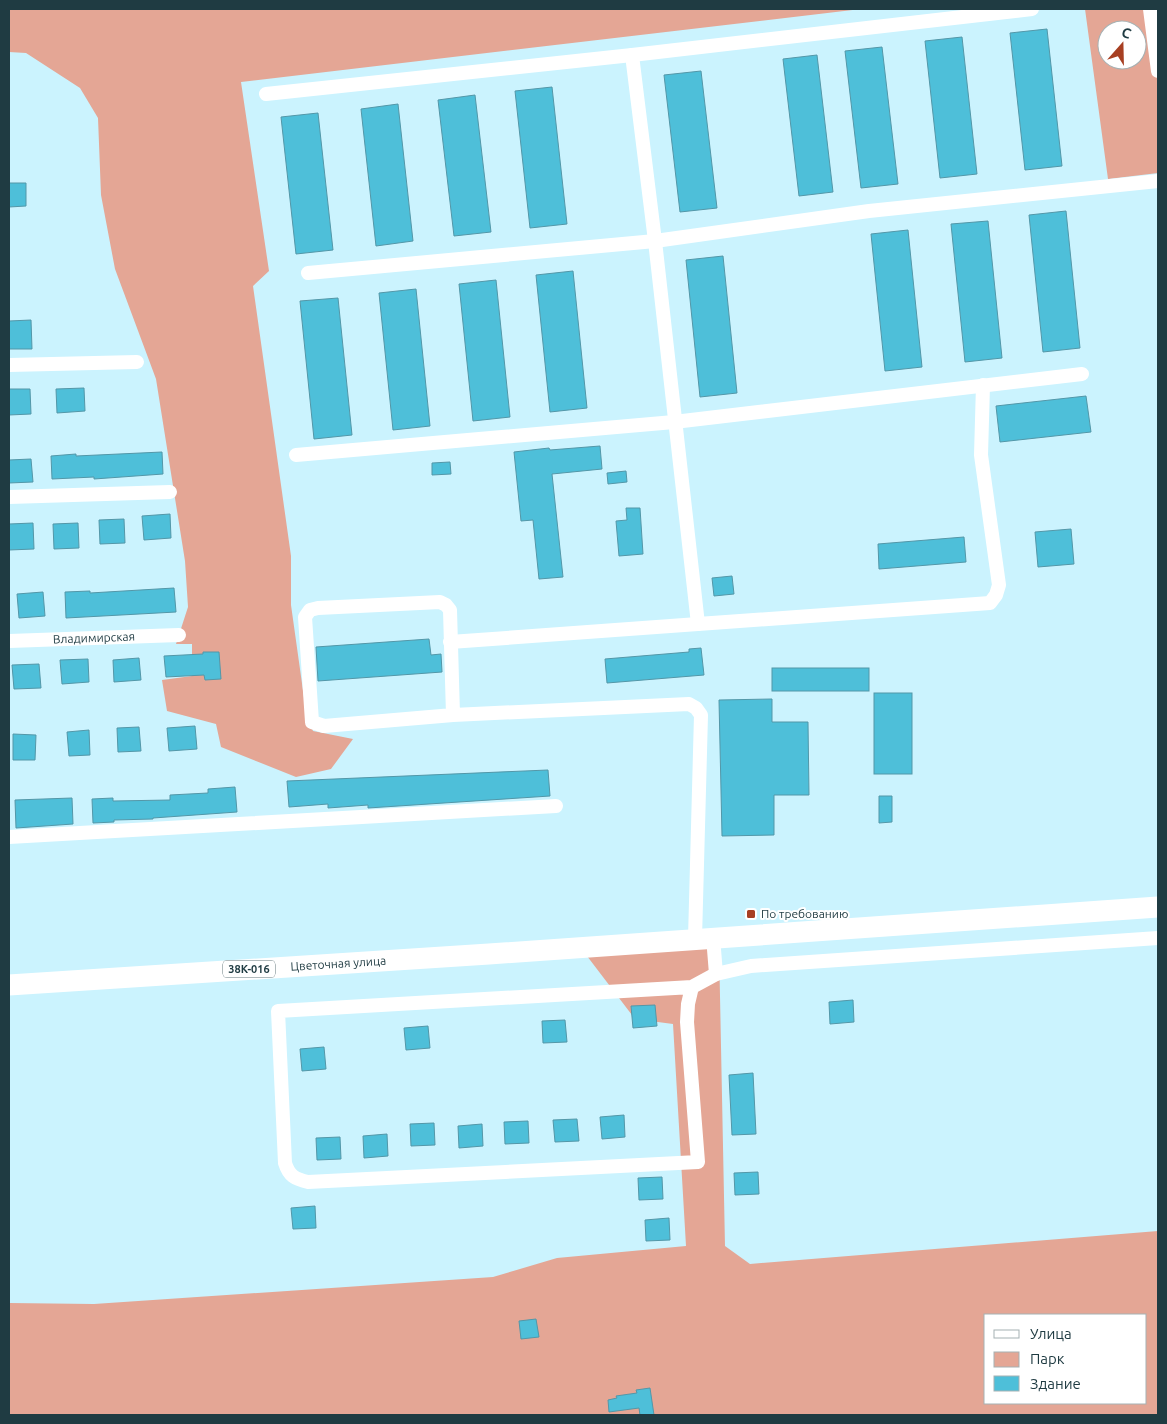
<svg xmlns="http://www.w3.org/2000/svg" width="1167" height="1424" viewBox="0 0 1167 1424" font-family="Ubuntu,sans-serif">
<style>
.green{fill:#e4a695;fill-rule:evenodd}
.building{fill:#4ebfd9;stroke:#5397a8}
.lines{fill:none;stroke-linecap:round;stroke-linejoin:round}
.minor{stroke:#fff;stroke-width:14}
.primary{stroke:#fff;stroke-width:21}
.poi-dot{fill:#a73f22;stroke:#fff;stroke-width:2}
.labels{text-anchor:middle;stroke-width:4;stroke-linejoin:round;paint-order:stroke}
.shield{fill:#fff;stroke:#62767b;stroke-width:1}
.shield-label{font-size:11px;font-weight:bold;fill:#1f3b42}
.street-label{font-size:12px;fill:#1f3b42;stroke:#fff}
.poi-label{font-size:12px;fill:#1f3b42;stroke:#fff;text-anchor:start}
</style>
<rect width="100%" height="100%" fill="#cbf3fe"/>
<g class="green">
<polygon points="9,9 861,9 241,82 269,271 253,286 291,556 291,605 306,712 313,731 353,739 331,769 296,777 221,747 216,724 167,711 162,680 192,676 192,644 176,644 188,607 185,561 156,379 115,269 101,195 98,118 80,88 26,53 9,52"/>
<path d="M1085 9H1158V173L1108 179ZM1107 30H1137V60H1107Z"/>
<path d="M719 946 725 1246 750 1264 1158 1231V1415H9V1303L94 1304 493 1277 557 1258 686 1246 673 1024 635 1019 587 956ZM986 1315H1146V1403H986Z"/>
</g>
<g class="building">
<polygon points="1047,29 1062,166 1025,170 1010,33"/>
<polygon points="962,37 977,174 940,178 925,41"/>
<polygon points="882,47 898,184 861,188 845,51"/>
<polygon points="817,55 833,192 799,196 783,59"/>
<polygon points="701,71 717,208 680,212 664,75"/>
<polygon points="552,87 567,224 530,228 515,91"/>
<polygon points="475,95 491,232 454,236 438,100"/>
<polygon points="398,104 413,241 376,246 361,109"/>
<polygon points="318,113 333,250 296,254 281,117"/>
<polygon points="9,183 26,183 26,206 9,207"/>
<polygon points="1066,211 1080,348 1043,352 1029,215"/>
<polygon points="988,221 1002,358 965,362 951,224"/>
<polygon points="908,230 922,367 885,371 871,234"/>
<polygon points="723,256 737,393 700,397 686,260"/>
<polygon points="573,271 587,408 550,412 536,275"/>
<polygon points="496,280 510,417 473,421 459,284"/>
<polygon points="416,289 430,426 393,430 379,293"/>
<polygon points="338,298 352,435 314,439 300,301"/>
<polygon points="31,320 32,349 9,349 9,321"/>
<polygon points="84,388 85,411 57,413 56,389"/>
<polygon points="9,389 30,389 31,414 9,415"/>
<polygon points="1086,396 1091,432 1000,442 996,406"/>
<polygon points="600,446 602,469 552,474 563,577 539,579 533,520 521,521 514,452 549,448 550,450"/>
<polygon points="162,452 163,474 94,479 94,477 52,479 51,456 76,454 76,456"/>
<polygon points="31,459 33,482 9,483 9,460"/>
<polygon points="450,462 451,474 432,475 432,463"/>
<polygon points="626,471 627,482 608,484 607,473"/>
<polygon points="626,508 640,508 643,554 619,556 616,521 627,520"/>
<polygon points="170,514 171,538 144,540 142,516"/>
<polygon points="124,519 125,543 100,544 99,520"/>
<polygon points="33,523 34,549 9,550 9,524"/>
<polygon points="78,523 79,548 54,549 53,524"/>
<polygon points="1071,529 1074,564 1038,567 1035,532"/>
<polygon points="964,537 966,562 879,569 878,544"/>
<polygon points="732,576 734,594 714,596 712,578"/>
<polygon points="174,588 176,612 66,618 65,592 90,591 90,593"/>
<polygon points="43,592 45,616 19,618 17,594"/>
<polygon points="429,639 431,655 441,654 442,672 318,681 316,647"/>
<polygon points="701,648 704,675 607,683 605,659 689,652 689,649"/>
<polygon points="203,652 219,652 221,679 205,680 204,675 166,677 164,656 203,654"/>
<polygon points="139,658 141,680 114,682 113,660"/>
<polygon points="88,659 89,682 62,684 60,660"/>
<polygon points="39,664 41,688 14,689 12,665"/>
<rect x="772" y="668" width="97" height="23"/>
<rect x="874" y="693" width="38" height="81"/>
<polygon points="772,699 772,722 808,722 809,795 774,795 774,835 722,836 719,700"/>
<polygon points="195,726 197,749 169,751 167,728"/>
<polygon points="139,727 141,751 118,752 117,728"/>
<polygon points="89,730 90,755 69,756 67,732"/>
<polygon points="13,734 36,735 35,760 13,760"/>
<polygon points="548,770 550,796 368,808 368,805 328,808 328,804 289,807 287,781"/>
<polygon points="235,787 237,812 153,818 153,819 114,820 114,822 93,823 92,799 113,798 113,801 170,800 170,795 208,793 208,789"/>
<polygon points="879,796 892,796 892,822 879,823"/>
<polygon points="72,798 73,824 16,828 15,800"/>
<polygon points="853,1000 854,1022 830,1024 829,1002"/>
<polygon points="655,1005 657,1026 633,1028 631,1006"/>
<polygon points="565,1020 567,1042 543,1043 542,1021"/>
<polygon points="428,1026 430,1048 406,1050 404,1028"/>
<polygon points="324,1047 326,1069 302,1071 300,1049"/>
<polygon points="753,1073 756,1134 732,1135 729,1075"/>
<polygon points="624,1115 625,1137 602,1139 600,1117"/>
<polygon points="577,1119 579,1141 555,1142 553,1120"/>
<polygon points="528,1121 529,1143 505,1144 504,1122"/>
<polygon points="434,1123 435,1145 411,1146 410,1124"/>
<polygon points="482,1124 483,1146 459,1148 458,1126"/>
<polygon points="387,1134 388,1156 364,1158 363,1136"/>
<polygon points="340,1137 341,1159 317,1160 316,1138"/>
<polygon points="758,1172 759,1194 735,1195 734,1173"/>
<polygon points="662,1177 663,1199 639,1200 638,1178"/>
<polygon points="315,1206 316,1228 293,1229 291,1208"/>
<polygon points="669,1218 670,1240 646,1241 645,1220"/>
<polygon points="536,1319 539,1337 521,1339 519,1321"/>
<polygon points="650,1388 654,1415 640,1415 639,1408 609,1412 608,1400 617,1398 616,1396 637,1393 636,1390"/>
</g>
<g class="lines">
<g class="minor">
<polyline points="1150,9 1158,71"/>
<polyline points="266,94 632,55"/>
<polyline points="308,273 655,241 869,211 1158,181"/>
<polyline points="9,365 137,362"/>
<polyline points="983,385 981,455 999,585 996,595 990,603 698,624 655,241 632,55 1032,9"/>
<polyline points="296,455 674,422 1082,374"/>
<polyline points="9,497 170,492"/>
<path id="s1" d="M9 641 179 635"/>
<polyline points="450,642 698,624"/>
<polyline points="453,715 450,610 446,605 440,602 318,608 310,610 305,617 312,722 324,726 453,715 689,704 696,708 701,715 695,939"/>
<polyline points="9,837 556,806"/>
<polyline points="713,937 716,974"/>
<path d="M692 987 688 1004 687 1022 698 1162 308 1182C295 1179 289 1176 285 1163L278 1011 692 987 716 974 751 966 1158 938"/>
</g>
<path class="primary" id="s2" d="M9 985 489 954 1158 907"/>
</g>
<rect class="poi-dot" x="746" y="909" width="10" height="10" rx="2.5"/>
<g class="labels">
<rect class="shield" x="223" y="960.5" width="52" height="17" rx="4"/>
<g class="shield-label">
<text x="249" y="973">38К-016</text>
</g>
<g class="street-label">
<text dy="4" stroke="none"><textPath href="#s1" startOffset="85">Владимирская</textPath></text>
<text dy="4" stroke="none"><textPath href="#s2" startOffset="330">Цветочная улица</textPath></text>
</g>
<g class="poi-label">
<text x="761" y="918">По требованию</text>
</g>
</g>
<rect width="1167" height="1424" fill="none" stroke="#1f3b42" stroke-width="20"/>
<rect x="984" y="1314" width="162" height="90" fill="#ffffff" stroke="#a5b1b3"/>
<rect x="994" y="1330" width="25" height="8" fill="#ffffff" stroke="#a5b1b3"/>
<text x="1030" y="1339" font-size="15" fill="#1f3b42">Улица</text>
<rect x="994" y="1352" width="25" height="15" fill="#e4a695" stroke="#a5b1b3"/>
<text x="1030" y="1364" font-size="15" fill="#1f3b42">Парк</text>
<rect x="994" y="1376" width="25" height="15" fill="#4ebfd9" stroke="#a5b1b3"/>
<text x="1030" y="1389" font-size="15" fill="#1f3b42">Здание</text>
<g transform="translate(1122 45) rotate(20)"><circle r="24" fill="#ffffff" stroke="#a5b1b3"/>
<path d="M0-4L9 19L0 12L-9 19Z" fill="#a73f22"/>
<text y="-8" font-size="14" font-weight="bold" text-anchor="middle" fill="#1f3b42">С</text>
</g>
</svg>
